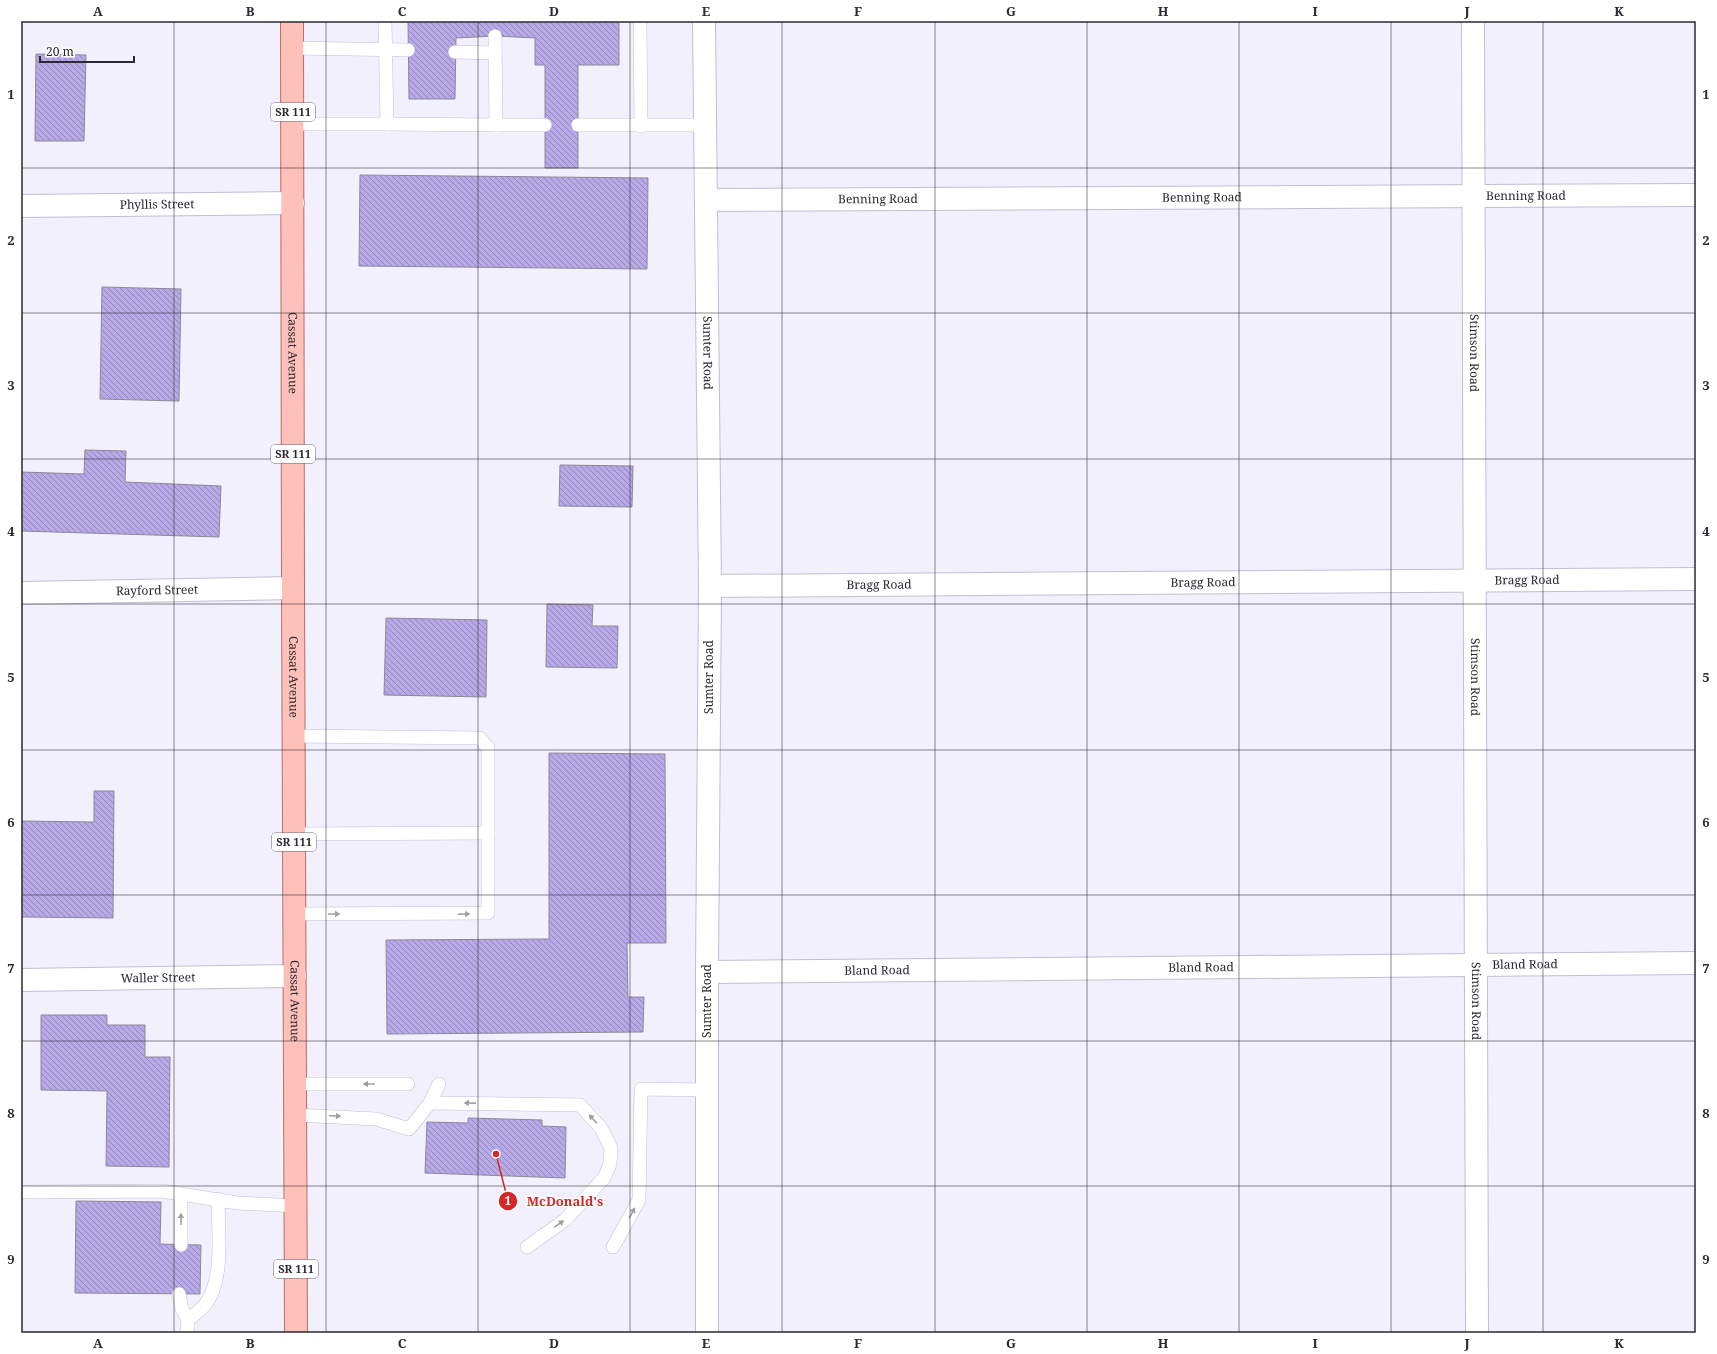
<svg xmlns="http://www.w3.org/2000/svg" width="1717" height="1354" viewBox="0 0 1717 1354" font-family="'Noto Serif',serif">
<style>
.building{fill:url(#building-back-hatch);stroke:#8c889b}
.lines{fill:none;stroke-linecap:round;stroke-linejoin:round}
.lane-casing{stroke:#c2bed1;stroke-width:14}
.street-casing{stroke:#c2bed1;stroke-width:24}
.primary-casing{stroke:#b4706a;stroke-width:24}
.lane{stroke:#fff;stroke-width:13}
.street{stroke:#fff;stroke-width:22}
.primary{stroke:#fec0b8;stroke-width:22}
.oneway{fill:#a09fa2}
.grid{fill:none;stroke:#2b2931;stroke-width:1;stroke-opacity:0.55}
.labels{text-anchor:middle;stroke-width:3;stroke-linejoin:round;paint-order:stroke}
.shield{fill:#fff;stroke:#6b696f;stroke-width:1}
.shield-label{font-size:11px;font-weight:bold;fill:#2b2931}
.street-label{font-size:12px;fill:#2b2931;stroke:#fff}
.leader{fill:none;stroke:#d62828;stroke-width:1.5}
.callout-dot{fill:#d62828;stroke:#fff;stroke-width:1.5}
.mark-label{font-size:12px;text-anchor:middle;font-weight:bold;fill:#fff}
.callout-label{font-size:13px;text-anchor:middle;font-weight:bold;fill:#d62828;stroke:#fff;stroke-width:3;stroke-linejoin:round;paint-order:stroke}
.neatline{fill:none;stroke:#2b2931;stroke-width:1.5}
.grid-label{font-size:13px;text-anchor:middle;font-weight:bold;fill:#2b2931}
</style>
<defs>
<pattern id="building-back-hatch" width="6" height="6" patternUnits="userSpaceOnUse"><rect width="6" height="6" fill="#b7a8e6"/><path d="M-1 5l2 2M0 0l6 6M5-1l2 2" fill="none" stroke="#9589bb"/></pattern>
</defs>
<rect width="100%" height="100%" fill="#f3f0fd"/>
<g class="building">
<polygon points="408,21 619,21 619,65 578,65 578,168 545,168 545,65 535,65 535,38 495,36 456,38 455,99 409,99"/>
<polygon points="36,54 86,55 84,141 35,141"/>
<polygon points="360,175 648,178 647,269 359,266"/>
<polygon points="102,287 181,289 179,401 100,399"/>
<polygon points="85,450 126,451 125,482 221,486 219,537 21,531 21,472 84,474"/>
<polygon points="560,465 633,466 632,507 559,506"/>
<polygon points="547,604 593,605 592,626 618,626 617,668 546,667"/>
<polygon points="386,618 487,620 486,697 384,695"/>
<polygon points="549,753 665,754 666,943 627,943 628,997 644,997 643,1032 387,1034 386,940 549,939"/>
<polygon points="94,791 114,791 113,918 21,917 21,821 94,822"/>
<polygon points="41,1015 107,1015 107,1025 145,1025 145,1057 170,1057 169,1167 106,1166 107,1091 41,1090"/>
<polygon points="468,1118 542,1120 542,1126 566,1127 565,1178 425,1173 427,1122 468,1123"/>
<polygon points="76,1201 161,1202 160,1244 201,1245 200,1294 75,1293"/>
</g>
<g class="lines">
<defs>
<g id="lane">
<polyline points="640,21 641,126"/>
<polyline points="293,48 408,50"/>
<polyline points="455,52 495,53"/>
<polyline points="293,124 387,124 385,21"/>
<polyline points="387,124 496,125 495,36"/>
<polyline points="496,125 545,125"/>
<polyline points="578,125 706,125"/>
<polyline points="294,736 480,738 488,748 488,913 295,914"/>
<polyline points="294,834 488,833"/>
<polyline points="295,1084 408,1084"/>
<polyline points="430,1103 580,1105 601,1128 611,1148 610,1164 604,1178 565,1220 527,1247"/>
<polyline points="296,1115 376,1119 409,1129 430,1103 439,1084"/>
<polyline points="21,1192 162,1191 237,1203 296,1206"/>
<polyline points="181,1194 181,1245"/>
<polyline points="613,1247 639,1200 641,1089 707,1090"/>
<polyline points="179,1294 182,1309 188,1320"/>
<path d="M187 1333 188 1320C193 1315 200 1311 204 1306 225 1282 218 1229 218 1199"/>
</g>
<g id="street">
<path id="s1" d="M704 21 710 586 707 972V1333"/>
<path id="s2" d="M1473 21 1477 1333"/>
<path id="s3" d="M707 200 1696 195"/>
<path id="s4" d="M21 206 293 203"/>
<path id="s5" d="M710 586 1696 579"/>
<path id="s6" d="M21 593 293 588"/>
<path id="s7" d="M707 972 1696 963"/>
<path id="s8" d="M21 980 295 976"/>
</g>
<g id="primary">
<path id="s9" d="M292 21 293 588 296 1333"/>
</g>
</defs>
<use href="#lane" class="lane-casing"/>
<use href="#street" class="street-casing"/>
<use href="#primary" class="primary-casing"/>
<use href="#lane" class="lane"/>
<use href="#street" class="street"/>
<use href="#primary" class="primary"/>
</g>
<defs><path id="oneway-solid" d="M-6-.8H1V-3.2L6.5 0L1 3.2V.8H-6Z"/></defs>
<g class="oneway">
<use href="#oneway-solid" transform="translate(334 914)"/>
<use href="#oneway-solid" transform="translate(464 914) rotate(-1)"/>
<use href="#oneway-solid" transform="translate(369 1084) rotate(180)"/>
<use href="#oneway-solid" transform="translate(470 1103) rotate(-179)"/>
<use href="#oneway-solid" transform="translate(335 1116) rotate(3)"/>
<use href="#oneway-solid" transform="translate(593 1119) rotate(-132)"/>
<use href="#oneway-solid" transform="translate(632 1213) rotate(-61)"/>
<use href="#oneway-solid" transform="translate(181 1219) rotate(-90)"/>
<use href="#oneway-solid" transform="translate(559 1224) rotate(-35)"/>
</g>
<path class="grid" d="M174 21V1333M326 21V1333M478 21V1333M630 21V1333M782 21V1333M935 21V1333M1087 21V1333M1239 21V1333M1391 21V1333M1543 21V1333M21 168H1696M21 313H1696M21 459H1696M21 604H1696M21 750H1696M21 895H1696M21 1041H1696M21 1186H1696"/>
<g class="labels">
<g class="shield">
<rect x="271" y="103" width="44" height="18" rx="3"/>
<rect x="271" y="445" width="44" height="18" rx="3"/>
<rect x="272" y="833" width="44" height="18" rx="3"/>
<rect x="274" y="1260" width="44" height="18" rx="3"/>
</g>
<g class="shield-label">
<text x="293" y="116">SR 111</text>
<text x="293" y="458">SR 111</text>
<text x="294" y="846">SR 111</text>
<text x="296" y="1273">SR 111</text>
</g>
<g class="street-label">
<text dy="4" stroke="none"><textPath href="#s3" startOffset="819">Benning Road</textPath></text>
<text dy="4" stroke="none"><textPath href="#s3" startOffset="495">Benning Road</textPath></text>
<text dy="4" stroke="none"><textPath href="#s3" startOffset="171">Benning Road</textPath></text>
<text dy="4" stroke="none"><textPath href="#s4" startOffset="136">Phyllis Street</textPath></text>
<text dy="4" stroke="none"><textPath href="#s9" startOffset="332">Cassat Avenue</textPath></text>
<text dy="4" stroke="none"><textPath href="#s1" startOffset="332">Sumter Road</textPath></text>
<text dy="4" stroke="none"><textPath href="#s2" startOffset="332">Stimson Road</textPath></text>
<text dy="4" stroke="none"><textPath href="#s5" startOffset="817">Bragg Road</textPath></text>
<text dy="4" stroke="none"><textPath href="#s5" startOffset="493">Bragg Road</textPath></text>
<text dy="4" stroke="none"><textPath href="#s5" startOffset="169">Bragg Road</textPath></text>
<text dy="4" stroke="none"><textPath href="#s6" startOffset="136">Rayford Street</textPath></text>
<text dy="4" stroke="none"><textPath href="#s9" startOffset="656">Cassat Avenue</textPath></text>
<text transform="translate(709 677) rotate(-90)" y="4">Sumter Road</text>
<text dy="4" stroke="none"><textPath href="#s2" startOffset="656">Stimson Road</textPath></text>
<text dy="4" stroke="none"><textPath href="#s7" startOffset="818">Bland Road</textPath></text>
<text dy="4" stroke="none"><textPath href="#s7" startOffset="494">Bland Road</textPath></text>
<text dy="4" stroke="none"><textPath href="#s7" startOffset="170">Bland Road</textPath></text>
<text dy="4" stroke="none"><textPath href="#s8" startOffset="137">Waller Street</textPath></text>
<text dy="4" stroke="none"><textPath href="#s9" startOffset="980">Cassat Avenue</textPath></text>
<text transform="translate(707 1001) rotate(-90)" y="4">Sumter Road</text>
<text dy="4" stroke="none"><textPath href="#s2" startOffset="980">Stimson Road</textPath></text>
</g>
</g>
<path class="leader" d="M496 1154L508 1201"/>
<g class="callout-dot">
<circle cx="496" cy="1154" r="4"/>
<circle cx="508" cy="1201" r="10"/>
</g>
<g class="mark-label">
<text x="508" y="1205">1</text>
</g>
<g class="callout-label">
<text x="565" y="1206">McDonald's</text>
</g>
<rect width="1717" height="1354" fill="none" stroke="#ffffff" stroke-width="44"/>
<path d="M40 56v6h94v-6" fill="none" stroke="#2b2931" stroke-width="2"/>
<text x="46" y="56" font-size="12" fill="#2b2931" stroke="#ffffff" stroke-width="3" paint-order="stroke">20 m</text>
<rect x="22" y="22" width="1673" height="1310" class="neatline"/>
<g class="grid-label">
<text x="98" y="16">A</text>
<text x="250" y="16">B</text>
<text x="402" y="16">C</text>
<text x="554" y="16">D</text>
<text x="706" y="16">E</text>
<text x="858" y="16">F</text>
<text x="1011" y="16">G</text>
<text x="1163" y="16">H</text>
<text x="1315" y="16">I</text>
<text x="1467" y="16">J</text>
<text x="1619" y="16">K</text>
<text x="11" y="99">1</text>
<text x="1706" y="99">1</text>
<text x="11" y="245">2</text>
<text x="1706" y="245">2</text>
<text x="11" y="390">3</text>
<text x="1706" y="390">3</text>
<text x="11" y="536">4</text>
<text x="1706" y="536">4</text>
<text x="11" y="682">5</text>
<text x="1706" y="682">5</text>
<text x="11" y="827">6</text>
<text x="1706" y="827">6</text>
<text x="11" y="973">7</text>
<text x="1706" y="973">7</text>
<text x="11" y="1118">8</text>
<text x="1706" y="1118">8</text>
<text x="11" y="1264">9</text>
<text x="1706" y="1264">9</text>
<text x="98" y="1348">A</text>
<text x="250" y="1348">B</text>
<text x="402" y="1348">C</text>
<text x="554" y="1348">D</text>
<text x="706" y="1348">E</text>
<text x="858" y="1348">F</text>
<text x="1011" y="1348">G</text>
<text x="1163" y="1348">H</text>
<text x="1315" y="1348">I</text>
<text x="1467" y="1348">J</text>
<text x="1619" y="1348">K</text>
</g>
</svg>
